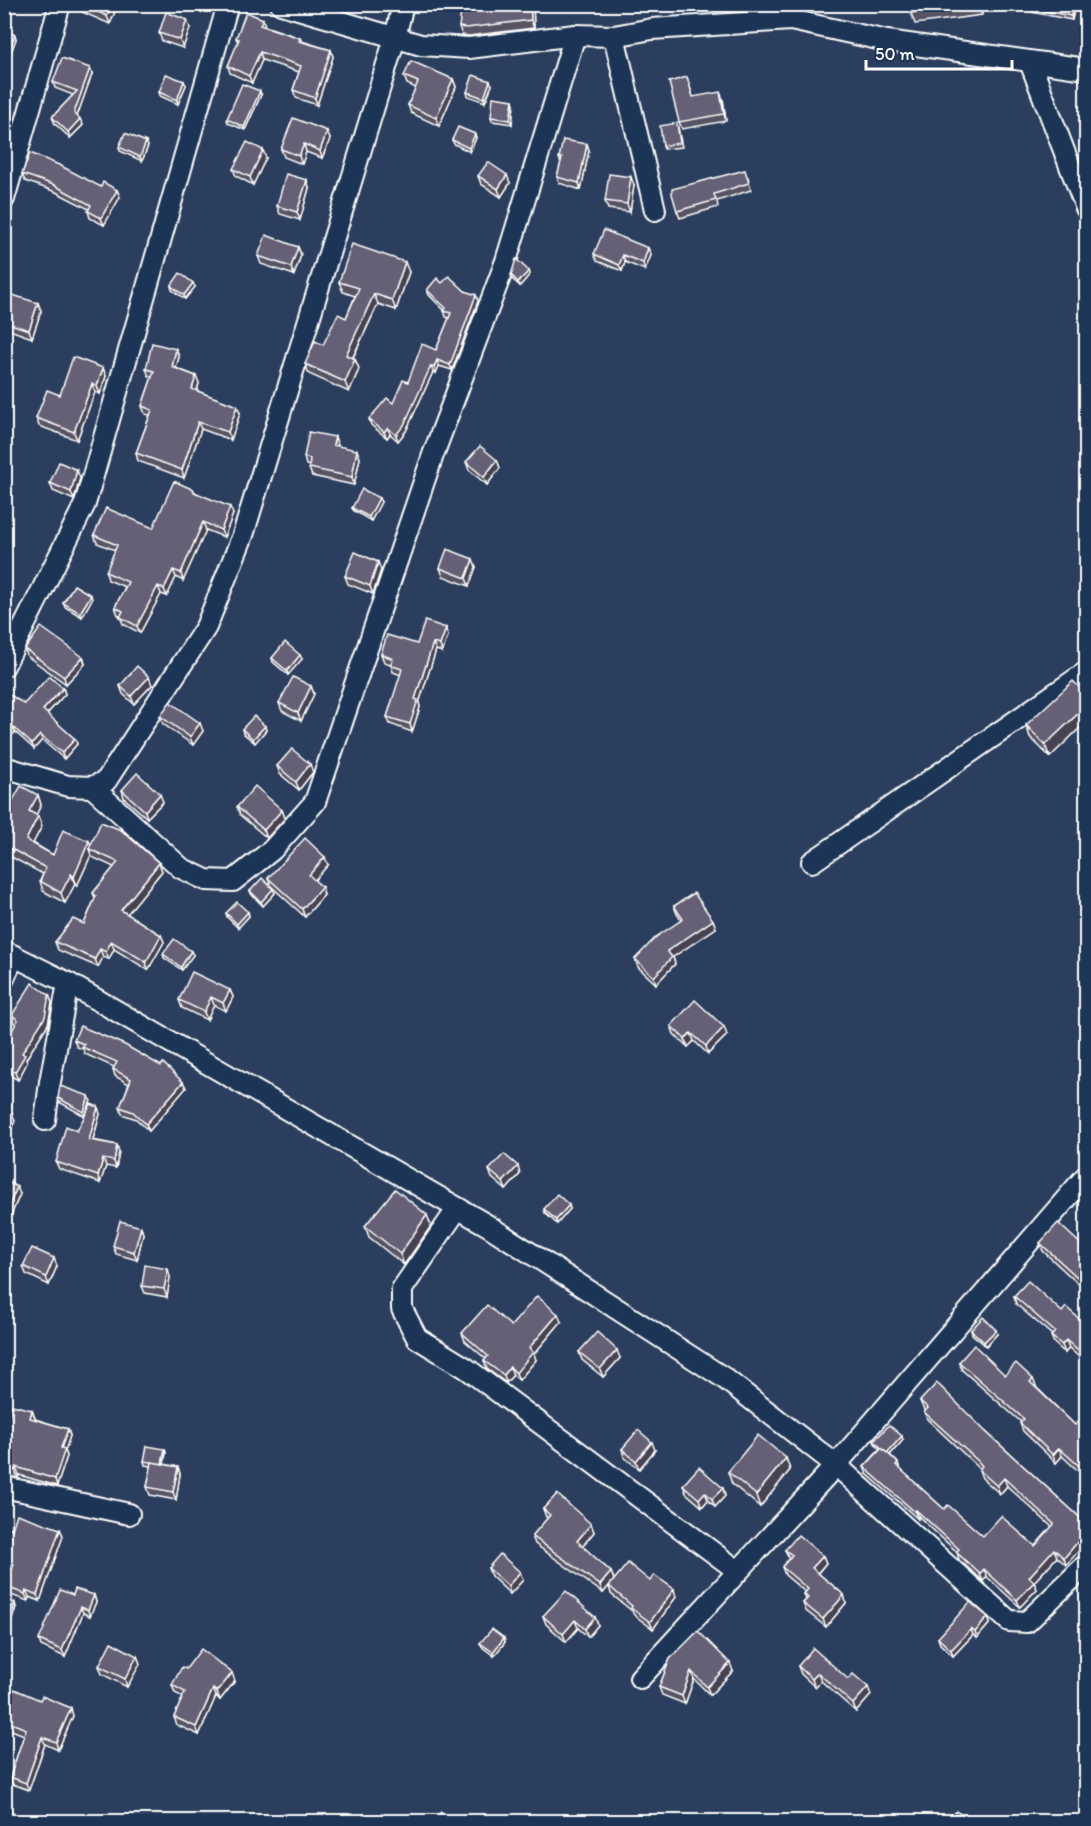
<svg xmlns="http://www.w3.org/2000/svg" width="1091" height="1826" viewBox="0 0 1091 1826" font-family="Itim,sans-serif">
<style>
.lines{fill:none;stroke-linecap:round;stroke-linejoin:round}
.minor-casing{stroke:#fff;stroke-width:24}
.minor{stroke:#1d3557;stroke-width:20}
.wall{fill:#575364;stroke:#fff;stroke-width:1.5}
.shaded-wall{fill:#474351;stroke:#fff;stroke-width:1.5}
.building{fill:#656074;stroke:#fff;stroke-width:1.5}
</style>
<rect width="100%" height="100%" fill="#2b3e5d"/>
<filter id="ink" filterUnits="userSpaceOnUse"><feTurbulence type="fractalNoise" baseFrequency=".0167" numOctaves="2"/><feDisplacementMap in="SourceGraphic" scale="12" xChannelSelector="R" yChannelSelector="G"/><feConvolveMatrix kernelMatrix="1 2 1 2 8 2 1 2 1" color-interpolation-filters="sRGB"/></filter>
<g filter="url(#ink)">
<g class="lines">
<defs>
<g id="minor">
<polyline points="281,4 421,45 469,48 575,35 614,36 652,29 791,20 887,41 1086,69"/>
<polyline points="614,36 655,210"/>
<polyline points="1030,62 1086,208"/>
<polyline points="4,199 60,4"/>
<polyline points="4,666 85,504 228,4"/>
<polyline points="4,767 68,786 92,787 106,781 206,627 243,535 395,38 403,4"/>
<polyline points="92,787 181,868 206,880 233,881 272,850 315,802 433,455 506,261 575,35"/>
<polyline points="812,862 1086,672"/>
<polyline points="4,951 68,983 487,1225 724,1378 836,1465 640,1678"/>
<polyline points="4,978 14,956"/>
<polyline points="45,1120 50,1082 68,983"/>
<polyline points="1086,1176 836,1465 1009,1621 1027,1622 1086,1565"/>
<polyline points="458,1208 402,1289 402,1309 417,1338 466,1368 738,1571"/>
<polyline points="4,1487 129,1514"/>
<polyline points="4,1820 7,1822"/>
</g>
</defs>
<use href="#minor" class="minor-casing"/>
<use href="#minor" class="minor"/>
</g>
<g class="wall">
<polygon points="79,4 118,4 110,24 82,12"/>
<polygon points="161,4 177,4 176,9"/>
<polygon points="533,4 534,28 469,36 462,35 459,27"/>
<polygon points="909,4 980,4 982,15 915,24 911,13"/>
<polygon points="1031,4 1075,4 1072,20 1032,12 1030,8"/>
<polygon points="265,26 300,38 302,41 331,50 333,57 317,105 296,98 293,90 299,72 262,60 252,83 230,73 228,66 238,43 236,38"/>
<polygon points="190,28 183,48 162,41 159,33"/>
<polygon points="4,30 15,35 16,39 10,55 4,52"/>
<polygon points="92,74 77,116 80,119 83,125 70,138 55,124 52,117 73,95 55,88 53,82"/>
<polygon points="404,76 453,79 456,87 439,126 411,113 408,105 416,88 407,84"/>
<polygon points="687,77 693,97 723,99 726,121 682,129 679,122"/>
<polygon points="186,85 178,104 160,96 159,92"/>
<polygon points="492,85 485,102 468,96 467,92"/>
<polygon points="261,95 245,130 228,123 227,119"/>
<polygon points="514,104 512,124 492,121 491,117"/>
<polygon points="678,127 682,147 664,149 663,146"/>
<polygon points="475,134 476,138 470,152 454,144 452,140"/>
<polygon points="330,139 322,158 306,152 302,164 284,157 281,149"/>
<polygon points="146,142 148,146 142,161 120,151 119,147"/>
<polygon points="587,144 589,150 581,190 559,183 557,177 561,163 559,158"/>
<polygon points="266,158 253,185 236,176 233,169"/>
<polygon points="22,174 117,190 120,197 104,225 90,218 88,211 89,209 56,192 25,181"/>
<polygon points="478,176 510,183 501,197 481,184"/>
<polygon points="748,177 751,190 717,201 718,207 680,218 677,211"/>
<polygon points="307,180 309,188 300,220 280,214 277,206"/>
<polygon points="634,185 630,212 608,209 605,201"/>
<polygon points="298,247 301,255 294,275 261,264 258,256"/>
<polygon points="648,248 651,255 645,270 625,262 622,271 597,261 594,254"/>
<polygon points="529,271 530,274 520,286 512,279 511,275"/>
<polygon points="409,272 396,310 378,304 353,358 355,359 359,369 349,392 309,374 305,364 323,345 346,318 355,296 343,292 339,282"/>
<polygon points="442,283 465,291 478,301 452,370 439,366 436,373 433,372 406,431 398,441 390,434 387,438 371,425 369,419 393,403 436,350 449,318 446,317 444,310 429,295 427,290"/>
<polygon points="171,286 195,287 185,299 172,290"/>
<polygon points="4,298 38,303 41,311 32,338 4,328"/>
<polygon points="176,349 179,357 176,368 196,376 199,383 197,391 237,406 240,413 231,440 201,429 184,478 138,461 136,453 150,415 145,414 142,406 152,377 149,376 146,369"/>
<polygon points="103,368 106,376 100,394 95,392 77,440 39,426 36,418 60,395"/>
<polygon points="335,437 337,446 360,458 354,485 312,476 309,468 309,466 306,465 304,457"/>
<polygon points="497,460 500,468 487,485 469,470 466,462"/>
<polygon points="80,478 74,500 53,491 50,483"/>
<polygon points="195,492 233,514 224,537 206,530 183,581 176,577 167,596 161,594 140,633 123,624 120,616 118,615 115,607 125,587 108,580 106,572 115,550 97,543 94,535 153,528"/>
<polygon points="381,502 371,521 354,511 352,508"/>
<polygon points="476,567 469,586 443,576 440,568"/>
<polygon points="381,570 373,594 348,584 345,576"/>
<polygon points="92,599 82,617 65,607 63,603"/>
<polygon points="448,636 442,652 436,650 419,703 420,707 412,732 390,724 387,717 401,675 393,672 391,664 384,662 381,654"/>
<polygon points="25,649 83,657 85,664 66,684 27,656"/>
<polygon points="272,658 302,659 288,675 273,662"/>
<polygon points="152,685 134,704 123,694 120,686"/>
<polygon points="311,686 314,694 301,721 282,711 279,703"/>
<polygon points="63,688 65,694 47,714 75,739 77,744 64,759 42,740 34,749 15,732 4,744 24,704"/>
<polygon points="1086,694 1086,722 1050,757 1030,737 1026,725"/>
<polygon points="160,716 203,731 193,745 163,724"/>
<polygon points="242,729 266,730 255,743 243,733"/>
<polygon points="277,766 313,772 299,790 280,774"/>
<polygon points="122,790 163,802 147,818 124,798"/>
<polygon points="38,795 41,805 36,815 42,826 33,843 53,855 91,845 159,863 162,871 127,914 161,935 164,942 148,970 114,949 109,959 103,957 98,967 58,950 55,942 84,924 95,898 93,893 114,867 92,857 91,855 77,886 75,884 65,903 43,891 40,881 43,874 4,853 4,816"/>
<polygon points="237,807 282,810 285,818 267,838 240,815"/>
<polygon points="328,865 314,880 322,887 324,895 305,917 271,886 268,878"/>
<polygon points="250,891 275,893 263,906 252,895"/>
<polygon points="674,906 713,920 716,928 673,957 675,964 656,984 638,967 635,959 681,920 677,914"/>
<polygon points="248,912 249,916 238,928 227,917 226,913"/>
<polygon points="163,954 193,955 182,970 164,958"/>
<polygon points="230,990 233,997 226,1011 214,1005 207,1020 182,1008 179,1000"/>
<polygon points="49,995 52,1003 48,1024 26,1059 27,1063 18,1080 4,1072 4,1045 16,1024 14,1023 12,1015"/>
<polygon points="671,1026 727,1035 708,1054 694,1041 688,1047 674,1034"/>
<polygon points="74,1040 183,1082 186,1088 149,1131 136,1119 122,1114 120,1107 129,1084 115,1076 113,1069 114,1067 85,1054 83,1049 77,1047"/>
<polygon points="58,1098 91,1100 87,1112 100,1114 93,1140 117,1145 119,1152 116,1168 106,1166 100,1183 59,1169 56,1162 77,1131 85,1116 59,1102"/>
<polygon points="489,1170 520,1174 506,1190 492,1178"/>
<polygon points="4,1180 20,1194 9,1220 6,1218 4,1221"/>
<polygon points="544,1209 570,1209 557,1224 545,1213"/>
<polygon points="365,1226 431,1226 404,1265 369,1237"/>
<polygon points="141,1227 143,1234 137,1260 116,1254 113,1246"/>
<polygon points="1040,1243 1086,1249 1086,1291 1043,1251"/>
<polygon points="23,1266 57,1266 49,1285 26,1274"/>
<polygon points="170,1277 167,1297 145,1293 142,1286"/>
<polygon points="1014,1296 1062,1312 1086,1325 1086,1363 1069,1348 1065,1353 1054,1343 1051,1336 1052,1335 1016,1304"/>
<polygon points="561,1322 534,1354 536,1360 519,1380 513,1375 506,1383 487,1369 484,1361 486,1359 465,1341 462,1333 511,1326"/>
<polygon points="971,1330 997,1334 986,1346 972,1334"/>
<polygon points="579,1352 620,1358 603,1377 582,1360"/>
<polygon points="959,1362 1005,1375 1036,1386 1036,1387 1075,1425 1086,1428 1086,1478 1062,1456 1056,1463 1023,1431 1020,1423 1021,1422 962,1370"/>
<polygon points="920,1401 986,1432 1086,1523 1066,1565 1057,1557 1034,1582 1037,1589 1020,1607 987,1577 983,1581 959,1560 957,1552 919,1517 918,1519 867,1474 864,1467 880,1449 876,1445 874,1441 903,1440 890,1455 898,1463 900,1469 944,1509 983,1536 1035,1546 1052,1527 1007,1486 1000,1494 982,1478 979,1470 980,1469 927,1419 924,1412 925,1411 923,1408"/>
<polygon points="32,1410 35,1419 68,1429 70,1436 65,1451 67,1456 57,1486 19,1475 18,1478 4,1475 4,1432"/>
<polygon points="165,1449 166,1453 164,1464 178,1467 180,1474 176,1500 150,1495 147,1487 151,1466 145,1465 144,1461"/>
<polygon points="622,1449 655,1450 639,1469 624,1457"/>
<polygon points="786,1458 790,1470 760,1507 732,1484 728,1472"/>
<polygon points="683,1485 723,1488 725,1496 715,1507 708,1500 702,1507 686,1493"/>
<polygon points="543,1509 591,1524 594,1532 582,1546 611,1572 614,1579 650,1581 676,1597 653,1629 634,1615 632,1611 611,1594 609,1586 603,1593 535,1544 532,1536 548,1518 546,1517"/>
<polygon points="4,1525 12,1529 60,1529 63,1536 40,1601 29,1597 28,1601 8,1594 6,1587 12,1569 4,1567"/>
<polygon points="785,1550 823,1556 826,1563 818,1573 844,1595 846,1603 826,1627 806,1611 803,1603 806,1600 804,1594 805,1592 785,1575 782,1567 789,1558"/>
<polygon points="488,1568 520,1572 523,1580 510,1594 491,1576"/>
<polygon points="73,1595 94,1595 96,1602 90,1616 83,1613 65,1657 41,1646 39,1640"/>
<polygon points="4,1599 16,1607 9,1628 4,1626"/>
<polygon points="543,1616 595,1617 598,1625 588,1637 578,1628 566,1642 546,1624"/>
<polygon points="988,1617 990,1623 977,1638 973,1635 953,1656 940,1644 938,1638"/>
<polygon points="504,1638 505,1642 494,1656 482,1647 480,1643"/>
<polygon points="137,1656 140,1664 127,1687 102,1674 99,1666"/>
<polygon points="670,1659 733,1671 710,1695 694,1679 685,1704 662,1695 659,1687"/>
<polygon points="798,1666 848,1679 871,1695 856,1712 821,1681 815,1687 801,1674"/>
<polygon points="186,1669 235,1681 220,1700 216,1696 199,1735 177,1725 174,1717 183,1697 175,1693 172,1685"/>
<polygon points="4,1699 9,1701 73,1716 58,1750 45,1744 29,1790 12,1784 10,1777 24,1735 4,1727"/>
</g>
<g class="shaded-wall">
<polygon points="112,4 118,4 110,24 107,16"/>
<polygon points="530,4 533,4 534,28 531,20"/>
<polygon points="978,4 980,4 982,15"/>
<polygon points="1073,4 1075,4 1072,20 1071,16"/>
<polygon points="263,19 265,26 263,32 260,25"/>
<polygon points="187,20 190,28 183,48 180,40"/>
<polygon points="15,35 16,39 10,55 8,51"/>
<polygon points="331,50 333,57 317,105 315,98"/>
<polygon points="260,52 262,60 252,83 249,76"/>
<polygon points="90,68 92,74 76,119 74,113"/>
<polygon points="453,79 456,87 439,126 436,118"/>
<polygon points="184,81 186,85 178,104 177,100"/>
<polygon points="490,81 492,85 485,102 484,98"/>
<polygon points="260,91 261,95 245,130 244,127"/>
<polygon points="720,92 723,99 726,121 724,114"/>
<polygon points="5,94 8,102 4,110 4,96"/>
<polygon points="513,100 514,104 512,124 510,120"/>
<polygon points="80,119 83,125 70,138 68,132"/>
<polygon points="327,131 330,139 322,158 320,151"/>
<polygon points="475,134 476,138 470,152 469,148"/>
<polygon points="146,142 148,146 142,161 140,157"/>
<polygon points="304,144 306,152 302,164 299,156"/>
<polygon points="587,144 589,150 581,190 579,183"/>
<polygon points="263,150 266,158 253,185 250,177"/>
<polygon points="507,175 510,183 501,197 498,189"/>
<polygon points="631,177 634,185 630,212 627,204"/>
<polygon points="307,180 309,188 300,220 297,212"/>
<polygon points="117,190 120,197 104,225 101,218"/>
<polygon points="298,247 301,255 294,275 291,267"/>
<polygon points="648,248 651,255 645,270 643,263"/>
<polygon points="623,255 625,262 622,271 619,265"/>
<polygon points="405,262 409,272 396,310 392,300"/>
<polygon points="529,271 530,274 520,286 518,282"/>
<polygon points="193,283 195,287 185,299 184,295"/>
<polygon points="374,294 378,304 349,365 346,355"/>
<polygon points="476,295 478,301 452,370 450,365"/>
<polygon points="38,303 41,311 32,338 29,330"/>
<polygon points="176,349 179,357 174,375 172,367"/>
<polygon points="355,359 359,369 349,392 345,382"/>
<polygon points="437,360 439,366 436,373 434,367"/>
<polygon points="431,366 433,372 406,431 398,441 396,435"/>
<polygon points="103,368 106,376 100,394 97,386"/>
<polygon points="196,376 199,383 195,397 192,389"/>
<polygon points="92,384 95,392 77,440 74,432"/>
<polygon points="237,406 240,413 231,440 228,432"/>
<polygon points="198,422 201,429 184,478 182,470"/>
<polygon points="388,428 390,434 387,438 384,432"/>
<polygon points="335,437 338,445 336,453 333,445"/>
<polygon points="357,450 360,458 354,485 352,477"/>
<polygon points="497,460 500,468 487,485 484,477"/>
<polygon points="77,470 80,478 74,500 71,492"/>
<polygon points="379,498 381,502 371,521 369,517"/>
<polygon points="230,507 233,514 224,537 221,530"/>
<polygon points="203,522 206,530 183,581 181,573"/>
<polygon points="4,530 7,537 4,541"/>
<polygon points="473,559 476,567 469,586 466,578"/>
<polygon points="378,562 381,570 373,594 370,586"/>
<polygon points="173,570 176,577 167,596 164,589"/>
<polygon points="158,586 161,594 140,633 137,626"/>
<polygon points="91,595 92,599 82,617 80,613"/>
<polygon points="6,608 9,615 4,621 4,610"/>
<polygon points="446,628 448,636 442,652 440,645"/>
<polygon points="433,643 436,650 419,703 420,707 412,732 410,724 415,699"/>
<polygon points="300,655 302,659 288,675 287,671"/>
<polygon points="83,657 85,664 66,684 64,677"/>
<polygon points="149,677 152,685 134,704 131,696"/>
<polygon points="311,686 314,694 301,721 298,713"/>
<polygon points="63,688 65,694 45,716 43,710"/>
<polygon points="1086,706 1086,722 1050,757 1045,745"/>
<polygon points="200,723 203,731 193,745 190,737"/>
<polygon points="265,726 266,730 255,743 253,739"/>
<polygon points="13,727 15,732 4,744 4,737"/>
<polygon points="40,735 42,740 34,749 32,744"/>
<polygon points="75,739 77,744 64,759 62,753"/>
<polygon points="310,764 313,772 299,790 296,782"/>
<polygon points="160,794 163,802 147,818 145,811"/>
<polygon points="38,795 41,805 33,821 29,811"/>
<polygon points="282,810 285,818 267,838 264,830"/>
<polygon points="38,816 42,826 30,849 26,840"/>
<polygon points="89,841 93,850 89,849 91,855 77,886 74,877"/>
<polygon points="325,857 328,865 312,883 309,875"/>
<polygon points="159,863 162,871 124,918 121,910"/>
<polygon points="71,874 75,884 65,903 61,893"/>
<polygon points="322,887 324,895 305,917 302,909"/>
<polygon points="273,889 275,893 263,906 261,902"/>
<polygon points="248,912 249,916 238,928 237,924"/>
<polygon points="713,920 716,928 673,957 675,964 656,984 654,977 667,951"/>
<polygon points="161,935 164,942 148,970 146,962"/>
<polygon points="111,941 114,949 109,959 106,952"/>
<polygon points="100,949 103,957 98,967 95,959"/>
<polygon points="191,951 193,955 182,970 181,967"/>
<polygon points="230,990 233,997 226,1011 223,1003"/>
<polygon points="49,995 52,1003 48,1024 26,1059 27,1063 18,1080 15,1072 22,1053"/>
<polygon points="211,997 214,1005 207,1020 204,1012"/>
<polygon points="724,1027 727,1035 708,1054 706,1046"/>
<polygon points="691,1033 694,1041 688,1047 685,1039"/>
<polygon points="183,1082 186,1088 149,1131 146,1124"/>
<polygon points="89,1096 91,1100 85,1116 84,1112"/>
<polygon points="9,1099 12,1107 7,1117 4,1108"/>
<polygon points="98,1107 100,1114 91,1146 89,1140"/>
<polygon points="12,1113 15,1121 4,1146 4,1131"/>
<polygon points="117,1145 119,1152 116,1168 114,1161"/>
<polygon points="103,1159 106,1166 100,1183 98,1176"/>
<polygon points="518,1166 520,1174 506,1190 503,1182"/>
<polygon points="17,1187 20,1194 9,1220 6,1212"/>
<polygon points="569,1205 570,1209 557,1224 556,1220"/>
<polygon points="427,1215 431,1226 404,1265 400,1254"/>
<polygon points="141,1227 143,1234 137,1260 134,1252"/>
<polygon points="54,1258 57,1266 49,1285 46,1277"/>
<polygon points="168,1269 170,1277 167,1297 164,1289"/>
<polygon points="558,1314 561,1322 534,1354 536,1360 519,1380 516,1373 529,1348"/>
<polygon points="996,1330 997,1334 986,1346 984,1342"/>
<polygon points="1066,1340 1069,1348 1065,1353 1062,1345"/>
<polygon points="617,1350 620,1358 603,1377 600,1369"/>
<polygon points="510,1367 513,1375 506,1383 504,1375"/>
<polygon points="1033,1379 1036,1386 1033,1390 1030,1382"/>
<polygon points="32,1410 35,1418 33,1425 30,1418"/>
<polygon points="68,1429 70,1436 65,1451 67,1456 57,1486 55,1479 61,1448"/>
<polygon points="902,1436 903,1440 888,1457 887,1453"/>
<polygon points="652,1442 655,1450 639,1469 636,1461"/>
<polygon points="1059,1448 1062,1456 1056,1463 1053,1455"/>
<polygon points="165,1449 166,1453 163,1468 162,1464"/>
<polygon points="786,1458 790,1470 760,1507 756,1495"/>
<polygon points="16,1467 19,1475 18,1478 15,1470"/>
<polygon points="178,1467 180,1474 176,1500 173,1492"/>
<polygon points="1004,1478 1007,1486 1000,1494 997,1486"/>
<polygon points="723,1488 725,1496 715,1507 712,1499"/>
<polygon points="705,1492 708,1500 702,1507 699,1499"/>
<polygon points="916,1510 919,1517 918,1519 915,1512"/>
<polygon points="591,1524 594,1532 580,1549 577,1541"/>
<polygon points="60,1529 63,1536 40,1601 37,1595"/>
<polygon points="1086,1532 1086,1543 1066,1565 1064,1558"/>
<polygon points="1054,1549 1057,1557 1032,1584 1029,1577"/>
<polygon points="823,1556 826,1563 815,1576 812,1568"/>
<polygon points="984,1569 987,1577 983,1581 980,1574"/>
<polygon points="520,1572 523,1580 510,1594 508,1586"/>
<polygon points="611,1572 614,1580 603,1593 600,1585"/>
<polygon points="1034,1582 1037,1589 1020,1607 1017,1600"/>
<polygon points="674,1589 676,1597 653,1629 650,1622"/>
<polygon points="26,1590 29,1597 28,1601 25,1594"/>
<polygon points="94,1595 96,1602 90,1616 88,1610"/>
<polygon points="844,1595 846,1603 826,1627 823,1619"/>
<polygon points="15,1603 16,1607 9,1628 8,1624"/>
<polygon points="81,1607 83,1613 65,1657 62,1650"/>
<polygon points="595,1617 598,1625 588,1637 585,1629"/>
<polygon points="988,1617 990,1623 977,1638 975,1632"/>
<polygon points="575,1620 578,1628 566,1642 563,1634"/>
<polygon points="971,1629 973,1635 953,1656 951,1650"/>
<polygon points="504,1638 505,1642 494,1656 493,1652"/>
<polygon points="137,1656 140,1664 127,1687 125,1679"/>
<polygon points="730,1663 733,1671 710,1695 707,1687"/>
<polygon points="691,1671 694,1679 685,1704 682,1696"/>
<polygon points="232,1673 235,1681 220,1700 217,1692"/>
<polygon points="818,1673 821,1681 815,1687 812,1679"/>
<polygon points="868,1687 871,1695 856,1712 853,1704"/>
<polygon points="213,1689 216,1696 199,1735 196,1727"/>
<polygon points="71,1708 73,1716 58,1750 56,1742"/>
<polygon points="42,1737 45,1744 29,1790 26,1783"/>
</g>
<g class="building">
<polygon points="80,4 112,4 107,16"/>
<polygon points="462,4 530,4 531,20 466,28 459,27"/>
<polygon points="909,4 970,4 911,13"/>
<polygon points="1031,4 1073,4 1071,16 1030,8"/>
<polygon points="166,12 187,20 180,40 159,33"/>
<polygon points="246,12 263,19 260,25 300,38 299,41 331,50 315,98 293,90 301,66 260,52 249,76 228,66 239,39 236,38"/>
<polygon points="4,30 15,35 8,51 4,49"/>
<polygon points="62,58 90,68 74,113 80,119 68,132 52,117 77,91 53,82"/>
<polygon points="411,61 453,79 436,118 408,105 418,82 404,76"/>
<polygon points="166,74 184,81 177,100 159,92"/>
<polygon points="473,75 490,81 484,98 467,92"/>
<polygon points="687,77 693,97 720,92 724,114 679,122 669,82"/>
<polygon points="242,84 260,91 244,127 227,119"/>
<polygon points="493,97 513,100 510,120 491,117"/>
<polygon points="293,118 327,131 320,151 304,144 299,156 281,149"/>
<polygon points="677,123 680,143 663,146 660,126"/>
<polygon points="458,127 475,134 469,148 452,140"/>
<polygon points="125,133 146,142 140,157 119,147"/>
<polygon points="563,140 587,144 579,183 557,177 562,158 559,158"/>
<polygon points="247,142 263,150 250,177 233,169"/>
<polygon points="30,153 59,165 101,187 103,182 117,190 101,218 88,211 91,205 54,185 22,174"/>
<polygon points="488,162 507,175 498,189 478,176"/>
<polygon points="745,170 749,183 714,194 716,200 677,211 672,194 672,189"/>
<polygon points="286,174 307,180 297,212 277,206"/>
<polygon points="609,174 631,177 627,204 605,201"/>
<polygon points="604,230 648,248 643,263 623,255 619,265 594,254"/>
<polygon points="266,235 298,247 291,267 258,256"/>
<polygon points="352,244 405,262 392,300 374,294 346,355 355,359 345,382 305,364 315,341 323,345 338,314 346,318 359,288 339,282"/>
<polygon points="516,259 529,271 518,282 511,275"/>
<polygon points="180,273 193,283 184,295 171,286"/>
<polygon points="449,276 465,291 476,295 450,365 437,360 434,367 431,366 404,425 396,435 388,428 384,432 369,419 387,398 393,403 403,380 408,382 422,344 436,350 451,313 444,311 446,308 427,290 437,278 442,283"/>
<polygon points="6,293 38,303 29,330 4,322 4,298"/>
<polygon points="152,343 176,349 172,367 196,376 192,389 237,406 228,432 198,422 182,470 136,453 152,410 142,406 154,371 146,369"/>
<polygon points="73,357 103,368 97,386 92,384 74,432 36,418 47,390 60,395"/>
<polygon points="309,432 335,437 333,445 357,450 352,477 309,468 310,459 304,457"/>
<polygon points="480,446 497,460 484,477 466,462"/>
<polygon points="59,462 77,470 71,492 50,483"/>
<polygon points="174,481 194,490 194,492 230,507 221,530 203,522 181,573 173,570 164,589 158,586 137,626 120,617 123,611 115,607 128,582 106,572 117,545 94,535 106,508 153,528"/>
<polygon points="362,489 379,498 369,517 352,508"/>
<polygon points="447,549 473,559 466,578 440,568"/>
<polygon points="355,552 378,562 370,586 345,576"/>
<polygon points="74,585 91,595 80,613 63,603"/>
<polygon points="425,621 446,628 440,645 433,643 415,699 418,700 410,724 387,717 402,669 390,665 393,659 381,654 387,635 417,644"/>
<polygon points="41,627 83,657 64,677 25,649"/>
<polygon points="285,642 300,655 287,671 272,658"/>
<polygon points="137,666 149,677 131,696 120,686"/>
<polygon points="49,676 63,688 43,710 75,739 62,753 40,735 32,744 13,727 4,737 4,691 24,704"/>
<polygon points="293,677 311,686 298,713 279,703"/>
<polygon points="1073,681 1086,694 1086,706 1045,745 1026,725"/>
<polygon points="170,702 200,723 190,737 160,716"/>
<polygon points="254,716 265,726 253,739 242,729"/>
<polygon points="292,749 310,764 296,782 277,766"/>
<polygon points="137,773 160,794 145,811 122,790"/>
<polygon points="21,786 38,795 29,811 38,816 26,840 53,855 63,830 89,841 74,877 71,874 61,893 40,881 46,868 4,845 4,816"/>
<polygon points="255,786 282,810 264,830 237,807"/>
<polygon points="101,822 121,830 159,863 121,910 161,935 146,962 111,941 106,952 100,949 95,959 55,942 73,919 84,924 96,896 93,893 118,862 89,849"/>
<polygon points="305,838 325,857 309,875 322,887 302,909 268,878"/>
<polygon points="262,878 273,889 261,902 250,891"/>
<polygon points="694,893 713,920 667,951 672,957 654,977 635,959 656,937 683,919 674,906"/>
<polygon points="237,902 248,912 237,924 226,913"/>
<polygon points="174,939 191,951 181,967 163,954"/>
<polygon points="192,972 230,990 223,1003 211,997 204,1012 179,1000"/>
<polygon points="32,983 49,995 45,1017 22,1053 25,1055 15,1072 4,1066 4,1045 18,1020 12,1015"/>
<polygon points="695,1000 724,1027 706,1046 691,1033 685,1039 671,1026"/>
<polygon points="80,1026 125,1045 161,1066 163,1063 183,1082 146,1124 133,1112 120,1107 131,1079 113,1069 117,1062 82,1047 84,1044 74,1040"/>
<polygon points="60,1086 89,1096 84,1112 58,1098"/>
<polygon points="4,1097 9,1099 4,1108"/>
<polygon points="91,1104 98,1107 89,1140 117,1145 114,1161 103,1159 98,1176 56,1162 66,1126 77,1131"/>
<polygon points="4,1110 12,1113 4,1131"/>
<polygon points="504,1154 518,1166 503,1182 489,1170"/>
<polygon points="4,1180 17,1187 6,1212 4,1211"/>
<polygon points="395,1189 427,1215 400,1254 365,1226"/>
<polygon points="557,1194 569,1205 556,1220 544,1209"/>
<polygon points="120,1221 141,1227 134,1252 113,1246"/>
<polygon points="1058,1223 1086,1249 1086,1285 1040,1243"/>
<polygon points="32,1248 54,1258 46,1277 23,1266"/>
<polygon points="145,1265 168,1269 164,1289 142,1286"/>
<polygon points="1028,1281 1062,1312 1066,1307 1086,1325 1086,1358 1066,1340 1062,1345 1051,1336 1055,1332 1014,1296"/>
<polygon points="537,1296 558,1314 529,1348 533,1352 516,1373 510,1367 504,1375 484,1361 488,1356 462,1333 487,1305 511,1326"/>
<polygon points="983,1317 996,1330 984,1342 971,1330"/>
<polygon points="597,1332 617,1350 600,1369 579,1352"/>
<polygon points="974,1345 1005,1375 1016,1363 1033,1379 1030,1382 1075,1425 1079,1421 1086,1428 1086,1472 1059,1448 1053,1455 1020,1423 1024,1419 959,1362"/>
<polygon points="937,1383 986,1432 1086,1523 1086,1532 1064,1558 1054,1549 1029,1577 1034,1582 1017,1600 984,1569 980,1574 956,1552 959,1549 916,1510 915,1512 864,1467 882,1448 898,1463 896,1465 944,1509 948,1505 983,1536 1001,1516 1035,1546 1054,1524 1004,1478 997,1486 979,1470 982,1466 978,1461 924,1412 928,1408 920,1401"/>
<polygon points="12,1405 32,1410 30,1418 68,1429 61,1448 65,1449 55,1479 16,1467 15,1470 4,1468 4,1432"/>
<polygon points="889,1425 902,1436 887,1453 874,1441"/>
<polygon points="638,1430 652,1442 636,1461 622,1449"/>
<polygon points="758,1435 786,1458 756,1495 728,1472"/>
<polygon points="147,1446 165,1449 162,1464 144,1461"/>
<polygon points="152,1462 178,1467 173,1492 147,1487"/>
<polygon points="699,1467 723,1488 712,1499 705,1492 699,1499 683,1485"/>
<polygon points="557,1494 591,1524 577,1541 611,1572 600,1585 532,1536 550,1515 543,1509"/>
<polygon points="17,1514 60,1529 37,1595 26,1590 25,1594 6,1587 14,1564 4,1561 4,1525 12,1529"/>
<polygon points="798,1535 823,1556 812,1568 844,1595 823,1619 803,1603 808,1598 804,1594 808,1589 782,1567 792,1555 785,1550"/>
<polygon points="500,1554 520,1572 508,1586 488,1568"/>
<polygon points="628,1563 650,1581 654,1575 674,1589 650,1622 631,1608 632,1606 609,1586"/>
<polygon points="75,1589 94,1595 88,1610 81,1607 62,1650 39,1640 60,1590 73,1595"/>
<polygon points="566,1591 595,1617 585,1629 575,1620 563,1634 543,1616"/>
<polygon points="4,1599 15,1603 8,1624 4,1623"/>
<polygon points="970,1602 988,1617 975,1632 971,1629 951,1650 938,1638"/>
<polygon points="492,1629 504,1638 493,1652 480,1643"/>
<polygon points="698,1631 730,1663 707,1687 691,1671 682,1696 659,1687 670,1659"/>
<polygon points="111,1642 137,1656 125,1679 99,1666"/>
<polygon points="813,1648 848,1679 853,1674 868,1687 853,1704 818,1673 812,1679 798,1666"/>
<polygon points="201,1649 232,1673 217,1692 213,1689 196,1727 174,1717 185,1692 172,1685 182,1667 186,1669"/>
<polygon points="14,1689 40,1700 42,1696 71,1708 56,1742 42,1737 26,1783 10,1777 26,1729 4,1720 4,1699 9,1701"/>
<polygon points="956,1811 970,1821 948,1821"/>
<polygon points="441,1812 452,1821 433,1821"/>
</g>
</g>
<rect width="1091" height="1826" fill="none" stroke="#1d3557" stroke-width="24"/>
<rect x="12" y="12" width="1067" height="1802" fill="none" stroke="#fff" stroke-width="2" filter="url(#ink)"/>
<path d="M866 60v9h146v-9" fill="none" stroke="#ffffff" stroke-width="3"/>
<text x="875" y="60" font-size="18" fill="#ffffff" stroke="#1d3557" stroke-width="4.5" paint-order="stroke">50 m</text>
</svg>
